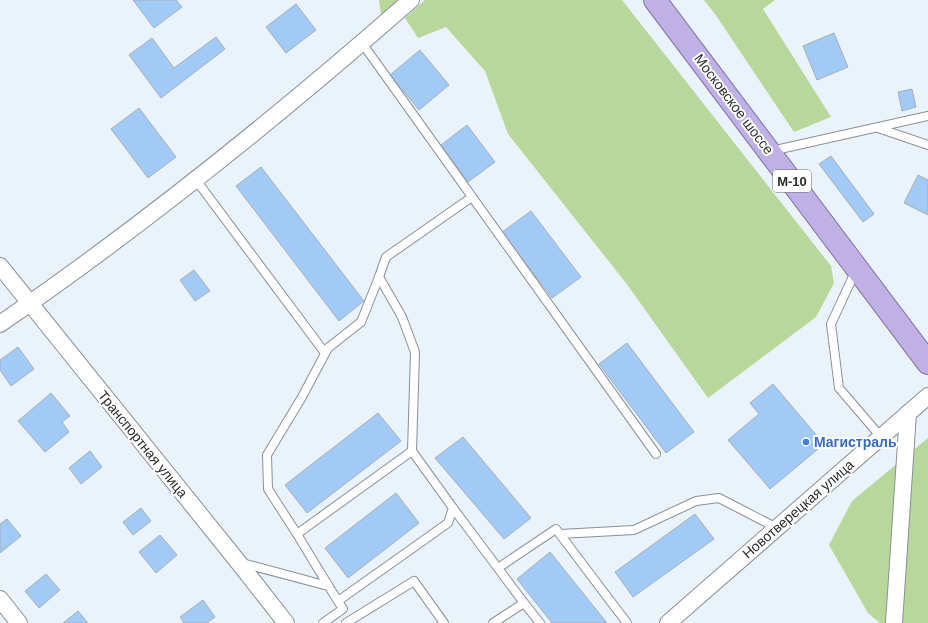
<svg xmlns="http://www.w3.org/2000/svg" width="928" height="623" viewBox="0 0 928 623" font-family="Helvetica,sans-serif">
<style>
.green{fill:#b8d79b}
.building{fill:#a2caf6;stroke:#a7aeb6}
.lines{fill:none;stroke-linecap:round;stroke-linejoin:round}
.service-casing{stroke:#889098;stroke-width:10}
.minor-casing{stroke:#889098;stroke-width:18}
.trunk-casing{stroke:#8074a1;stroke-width:24}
.service{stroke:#fff;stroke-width:8}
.minor{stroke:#fff;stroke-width:16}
.trunk{stroke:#bfb0e6;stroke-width:22}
.shop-dot{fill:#3f7fe0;stroke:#fff;stroke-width:1.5}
.labels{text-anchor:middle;stroke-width:4;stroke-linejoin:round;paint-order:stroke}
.shield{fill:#fff;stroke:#686b6d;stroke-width:1}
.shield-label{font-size:13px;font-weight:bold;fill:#282b2e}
.street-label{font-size:14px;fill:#282b2e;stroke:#fff}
.shop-label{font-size:14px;font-weight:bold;fill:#366cbe;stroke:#fff;text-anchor:start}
</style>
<rect width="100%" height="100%" fill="#eaf2fb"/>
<g class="green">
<polygon points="379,0 399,0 381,15"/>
<polygon points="425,0 622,0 831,266 834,283 816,317 708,398 626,283 508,134 485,71 446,27 418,38 405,18"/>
<polygon points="704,0 775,0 763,9 831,117 794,132 715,14"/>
<polygon points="928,438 928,623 880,623 868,613 829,545 852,501"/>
</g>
<g class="building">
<polygon points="133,0 176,0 182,7 154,28"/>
<polygon points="296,4 316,30 286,53 266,27"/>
<polygon points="834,33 848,67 817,80 803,46"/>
<polygon points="216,37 225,49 161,98 129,55 152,38 174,68"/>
<polygon points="420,50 449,85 419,110 390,75"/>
<polygon points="912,89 916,107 902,111 898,92"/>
<polygon points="139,108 176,157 148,178 111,129"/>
<polygon points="467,125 495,162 468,182 441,145"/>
<polygon points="831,156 874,214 863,222 819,164"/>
<polygon points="261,167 364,301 339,321 236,186"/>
<polygon points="918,175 928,180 928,215 904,203"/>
<polygon points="531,211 581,277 552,298 502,232"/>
<polygon points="194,270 210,291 195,301 180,280"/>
<polygon points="627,343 694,432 666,453 599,364"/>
<polygon points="18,347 34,369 11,386 0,370 0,360"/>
<polygon points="773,384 824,444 770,489 728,440 759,414 750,403"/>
<polygon points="51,393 70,416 62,422 69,432 45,452 18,421"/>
<polygon points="378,413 401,441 307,513 285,485"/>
<polygon points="463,437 531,518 504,539 435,458"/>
<polygon points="90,451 102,467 81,484 69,468"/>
<polygon points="396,493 419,523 348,578 325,548"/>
<polygon points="141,508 151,521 133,535 123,522"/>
<polygon points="695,514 714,539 633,597 615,572"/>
<polygon points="7,519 21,536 0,553 0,524"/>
<polygon points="160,535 177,555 156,573 139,552"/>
<polygon points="550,552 607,623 552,623 517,579"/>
<polygon points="46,574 60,590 39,608 25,591"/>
<polygon points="203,600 215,617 207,623 184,623 180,617"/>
<polygon points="78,611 88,623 63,623"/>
</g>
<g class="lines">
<defs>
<g id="service">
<polyline points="362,43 656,454"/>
<polyline points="878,128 928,145"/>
<polyline points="771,151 928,116"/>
<polyline points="196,180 325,353"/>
<polyline points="856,270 831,324 839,388 881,437"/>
<polyline points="379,277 402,317 415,352 412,451"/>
<polyline points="453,508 524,603 493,623"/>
<polyline points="297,534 268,489 267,455 302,397 328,348 361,322 379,277 386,257 472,197"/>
<polyline points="560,534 634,530 696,501 719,498 777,528"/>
<polyline points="242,563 328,586"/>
<polyline points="498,568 556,529 627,623"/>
<polyline points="524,603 540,623"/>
<path d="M323 623 343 609C327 584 312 559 297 534L412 451 453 508 448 523 338 601"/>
<polyline points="346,623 414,581 444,623"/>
</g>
<g id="minor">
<polyline points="0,266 239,563 286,623"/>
<path d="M0 324C144 225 280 115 411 0"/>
<polyline points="0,599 19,623"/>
<polyline points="668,623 928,396"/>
<polyline points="894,623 908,413"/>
</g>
<polyline id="trunk" points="655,0 928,363"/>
</defs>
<use href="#service" class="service-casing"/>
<use href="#minor" class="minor-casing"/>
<use href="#trunk" class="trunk-casing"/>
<use href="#service" class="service"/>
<use href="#minor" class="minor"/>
<use href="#trunk" class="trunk"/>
</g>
<circle class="shop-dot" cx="806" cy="442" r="4"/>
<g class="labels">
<rect class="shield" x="773" y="170" width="38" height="22" rx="3"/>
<g class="shield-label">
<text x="792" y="186">М-10</text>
</g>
<g class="street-label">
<text transform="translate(734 104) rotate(53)" y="5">Московское шоссе</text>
<text transform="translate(143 444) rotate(51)" y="5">Транспортная улица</text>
<text transform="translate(798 509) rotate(-41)" y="5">Новотверецкая улица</text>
</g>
<g class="shop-label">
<text x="814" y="447">Магистраль</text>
</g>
</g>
</svg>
